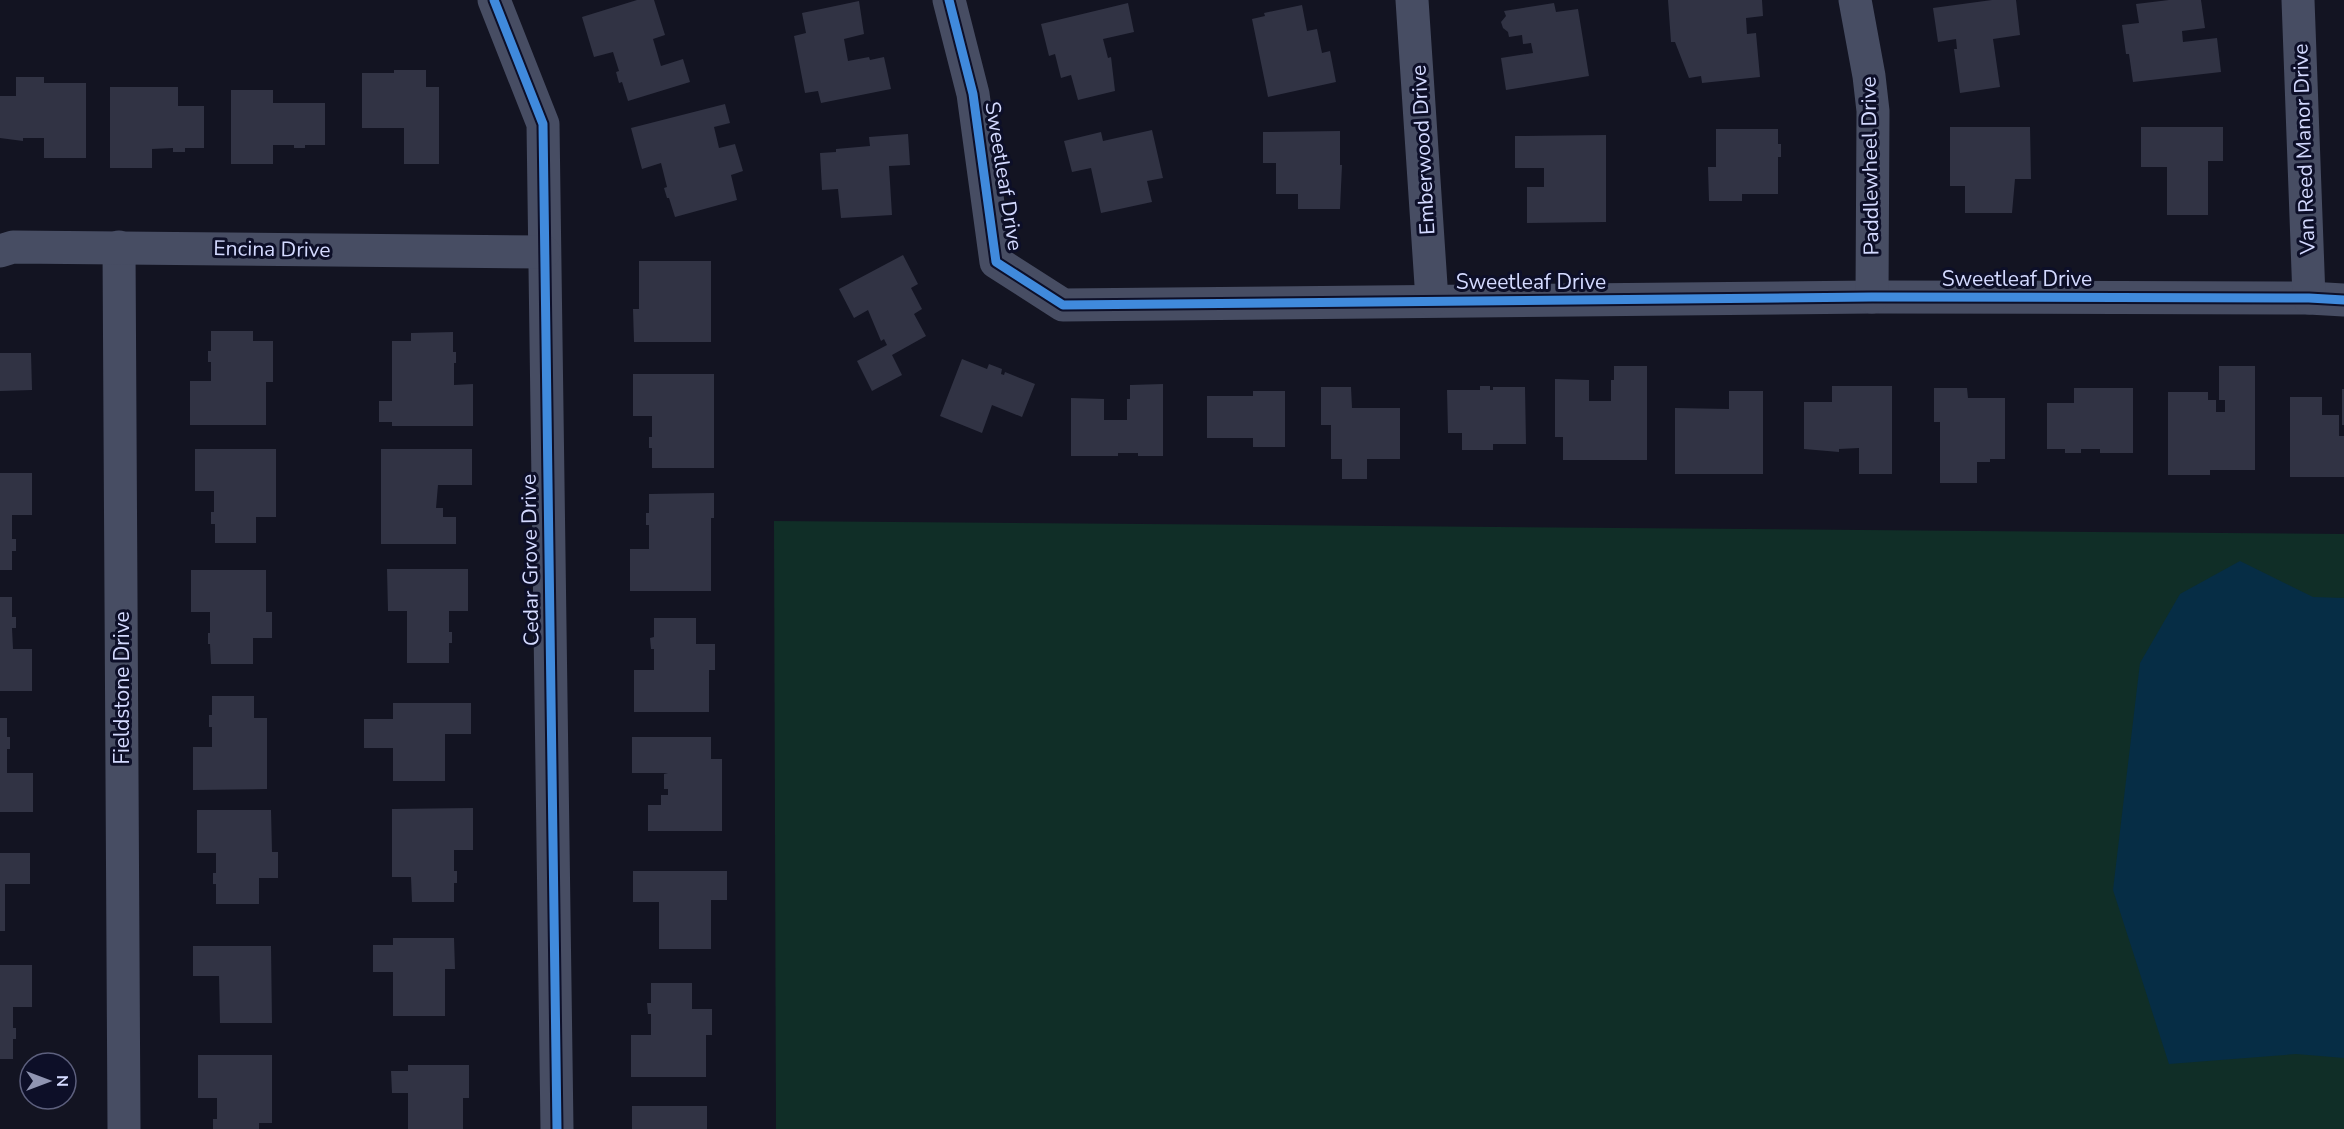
<svg xmlns="http://www.w3.org/2000/svg" width="2344" height="1129" viewBox="0 0 2344 1129" font-family="'Nunito Sans',sans-serif">
<style>
.green{fill:#102e27}
.water{fill:#062d45}
.building{fill:#313344}
.lines{fill:none;stroke-linecap:round;stroke-linejoin:round}
.minor{stroke:#474d63;stroke-width:33}
.cycleway-casing{stroke:#0d0f28;stroke-width:13}
.cycleway{stroke:#408adc;stroke-width:9}
.labels{text-anchor:middle;stroke-width:6;stroke-linejoin:round;paint-order:stroke}
.street-label{font-size:21px;fill:#d4daff;stroke:#0d0f28}
</style>
<rect width="100%" height="100%" fill="#131422"/>
<polygon class="green" points="774,521 2344,534 2344,1129 776,1129"/>
<polygon class="water" points="2240,561 2313,597 2344,598 2344,1058 2296,1054 2169,1064 2113,890 2140,663 2180,594"/>
<g class="building">
<polygon points="637,0 654,0 665,35 653,39 661,66 683,59 690,82 628,101 622,82 619,83 616,72 619,71 613,52 594,57 582,17"/>
<polygon points="1668,0 1762,0 1763,16 1746,18 1747,34 1756,33 1760,77 1702,83 1701,76 1689,78 1675,42 1671,42"/>
<polygon points="1992,0 2016,0 2020,35 1993,39 2000,87 1960,93 1954,49 1957,49 1956,39 1938,42 1933,8"/>
<polygon points="2169,0 2201,0 2205,28 2182,31 2183,42 2217,38 2221,72 2133,82 2129,54 2126,54 2122,25 2139,23 2136,4"/>
<polygon points="859,1 864,34 844,39 848,61 869,57 870,60 884,57 891,89 821,103 818,91 805,93 794,36 806,33 802,13"/>
<polygon points="1128,3 1134,32 1103,39 1108,58 1111,57 1115,91 1078,100 1071,75 1061,78 1055,54 1049,56 1041,24"/>
<polygon points="1554,3 1556,12 1578,9 1589,76 1506,90 1501,58 1533,53 1531,43 1523,44 1522,35 1509,37 1508,32 1503,28 1501,22 1506,16 1504,11"/>
<polygon points="1302,5 1307,31 1317,29 1322,53 1330,51 1336,82 1268,97 1252,19 1265,16 1264,13"/>
<polygon points="394,70 426,70 426,87 439,87 439,164 404,164 404,128 362,128 362,73 394,73"/>
<polygon points="16,77 44,77 44,83 86,83 86,158 44,158 44,138 23,138 23,141 0,138 0,96 16,96"/>
<polygon points="110,87 178,87 178,106 204,106 204,148 185,148 185,152 173,152 173,148 152,149 152,168 110,168"/>
<polygon points="231,90 273,90 273,103 325,103 325,145 305,145 305,148 294,148 294,145 273,145 273,164 231,164"/>
<polygon points="725,104 730,123 714,127 719,148 735,144 743,171 731,175 737,200 675,217 669,198 667,198 664,188 667,187 661,163 642,169 631,128"/>
<polygon points="1950,127 2030,127 2031,179 2015,179 2012,213 1965,213 1965,186 1950,186"/>
<polygon points="2141,127 2223,127 2223,161 2208,161 2208,215 2167,215 2167,167 2141,167"/>
<polygon points="1716,129 1778,129 1778,144 1781,144 1781,157 1778,157 1778,194 1742,194 1742,201 1709,201 1708,167 1716,167"/>
<polygon points="1152,130 1163,178 1147,181 1152,202 1101,213 1091,168 1072,172 1064,141 1101,132 1103,141"/>
<polygon points="1340,131 1340,165 1342,165 1340,209 1298,209 1298,194 1276,194 1276,163 1263,163 1263,132"/>
<polygon points="908,134 910,165 889,166 892,215 841,218 838,189 822,190 820,153 836,152 836,149 870,146 869,137"/>
<polygon points="1606,135 1606,222 1527,223 1527,187 1544,187 1544,168 1515,168 1515,136"/>
<polygon points="903,255 918,284 911,288 922,309 914,314 926,336 892,355 902,375 872,391 857,361 887,345 884,339 881,341 868,310 854,318 839,289"/>
<polygon points="639,261 711,261 711,342 634,342 633,309 639,309"/>
<polygon points="211,331 253,331 253,341 273,341 273,382 266,382 266,425 190,425 190,381 211,381 211,362 208,362 208,351 211,351"/>
<polygon points="453,332 453,352 456,352 456,363 454,363 454,385 473,384 473,426 392,426 392,422 379,422 379,401 392,401 392,341 411,341 411,333"/>
<polygon points="0,353 31,353 32,390 0,391"/>
<polygon points="962,359 987,369 989,364 1002,369 1001,374 1004,375 1005,372 1035,384 1022,417 992,405 982,433 940,416"/>
<polygon points="1614,366 1647,366 1647,460 1563,460 1563,437 1555,437 1555,379 1589,380 1589,401 1611,401 1611,380 1614,380"/>
<polygon points="2219,366 2255,366 2255,470 2210,470 2210,475 2168,475 2168,392 2208,392 2208,400 2216,400 2216,412 2225,412 2225,400 2219,400"/>
<polygon points="633,374 714,374 714,468 652,468 652,448 649,448 649,437 652,437 652,416 633,416"/>
<polygon points="1163,384 1163,456 1138,456 1138,453 1118,453 1118,456 1071,456 1071,398 1104,399 1104,420 1127,420 1127,399 1130,399 1130,385"/>
<polygon points="1480,386 1490,386 1490,390 1493,390 1493,387 1525,387 1526,444 1493,444 1493,450 1462,450 1462,433 1448,433 1447,390 1480,390"/>
<polygon points="1832,386 1892,386 1892,474 1859,474 1859,448 1839,449 1839,452 1804,449 1804,402 1832,402"/>
<polygon points="1321,387 1351,387 1352,408 1400,408 1400,459 1367,459 1367,479 1342,479 1342,459 1331,459 1331,425 1321,425"/>
<polygon points="1934,388 1967,388 1968,398 2005,398 2005,459 1990,459 1990,462 1977,462 1977,483 1940,483 1940,422 1934,422"/>
<polygon points="2074,388 2133,388 2133,453 2100,453 2100,449 2081,449 2081,453 2065,453 2065,449 2047,449 2047,403 2074,403"/>
<rect x="2342" y="389" width="2" height="36"/>
<polygon points="1253,391 1285,391 1285,447 1253,447 1253,438 1207,438 1207,396 1253,396"/>
<polygon points="1729,391 1763,391 1763,474 1675,474 1675,408 1729,409"/>
<polygon points="2290,397 2322,397 2322,415 2339,415 2339,436 2344,436 2344,477 2290,477"/>
<polygon points="195,449 276,449 276,517 256,517 256,543 215,543 215,524 211,524 211,512 214,512 214,491 195,491"/>
<polygon points="381,449 472,449 472,485 438,485 436,508 443,508 443,517 456,517 456,544 381,544"/>
<polygon points="0,473 32,473 32,515 12,515 12,539 16,539 16,551 12,551 12,570 0,570"/>
<polygon points="714,493 714,518 711,518 711,591 630,591 630,549 649,549 649,525 646,525 646,513 649,513 649,494"/>
<polygon points="387,569 468,569 468,611 449,611 449,632 452,632 452,643 449,643 449,663 407,663 407,611 388,611"/>
<polygon points="191,570 266,570 266,612 272,612 272,638 253,638 253,664 211,664 210,644 208,644 208,633 210,633 210,612 191,612"/>
<polygon points="0,597 12,597 12,617 16,617 16,628 12,628 13,649 32,649 32,691 0,691"/>
<polygon points="654,618 696,618 696,644 715,644 715,670 709,670 709,712 634,712 634,670 654,670 654,649 651,649 650,638 654,637"/>
<polygon points="212,696 254,696 254,718 267,718 267,789 193,790 193,747 212,747 212,727 209,727 209,715 212,715"/>
<polygon points="393,703 471,703 471,734 445,734 445,781 393,781 393,748 364,748 364,719 393,719"/>
<polygon points="0,718 7,718 7,737 10,737 10,749 7,749 7,773 33,773 33,812 0,812"/>
<polygon points="632,737 711,737 711,759 722,759 722,831 648,831 648,805 661,805 661,795 668,795 668,789 664,789 664,774 668,773 632,773"/>
<polygon points="473,808 473,850 454,850 454,871 457,871 457,883 454,883 454,902 412,902 411,877 392,877 392,809"/>
<polygon points="197,810 271,810 272,852 278,852 278,878 259,878 259,904 216,904 216,884 213,884 213,873 216,873 216,853 197,853"/>
<polygon points="0,853 30,853 30,884 5,884 5,931 0,931"/>
<polygon points="633,871 727,871 727,900 711,900 711,949 659,949 659,902 633,902"/>
<polygon points="393,938 454,938 455,969 445,969 445,1016 393,1016 393,972 373,972 373,945 393,945"/>
<polygon points="193,946 271,946 272,1023 220,1023 219,976 193,976"/>
<polygon points="0,965 32,965 32,1007 13,1007 13,1028 16,1028 16,1039 13,1039 13,1059 0,1059"/>
<polygon points="651,983 692,983 692,1009 712,1009 712,1035 706,1035 706,1077 631,1077 631,1035 651,1035 651,1014 648,1014 647,1003 651,1003"/>
<polygon points="198,1055 272,1055 272,1123 259,1123 259,1129 213,1129 213,1119 217,1119 217,1098 198,1098"/>
<polygon points="408,1065 469,1065 469,1098 463,1098 463,1129 408,1129 408,1093 392,1093 391,1071 408,1071"/>
<rect x="632" y="1106" width="75" height="23"/>
</g>
<g class="lines">
<g class="minor">
<polyline points="494,0 543,124 557,1129"/>
<polyline points="949,0 973,94 996,262 1063,305 1872,297 2309,298 2344,300"/>
<polyline points="1412,0 1432,300"/>
<polyline points="1855,0 1869,76 1873,111 1872,297"/>
<polyline points="2298,0 2309,298"/>
<polyline points="119,247 124,1129"/>
<polyline points="0,251 13,247 544,252"/>
</g>
<defs>
<g id="cycleway">
<polyline points="494,0 543,124 557,1129"/>
<polyline points="949,0 973,94 996,262 1063,305 1872,297 2309,298 2344,300"/>
</g>
</defs>
<use href="#cycleway" class="cycleway-casing"/>
<use href="#cycleway" class="cycleway"/>
</g>
<g class="labels">
<g class="street-label">
<text transform="translate(2304 149) rotate(-92)" y="7">Van Reed Manor Drive</text>
<text transform="translate(1423 150) rotate(-93)" y="7">Emberwood Drive</text>
<text transform="translate(1870 166) rotate(-91)" y="7">Paddlewheel Drive</text>
<text transform="translate(1004 176) rotate(81)" y="7">Sweetleaf Drive</text>
<text transform="translate(272 249) rotate(1)" y="7">Encina Drive</text>
<text x="2017" y="286">Sweetleaf Drive</text>
<text x="1531" y="289">Sweetleaf Drive</text>
<text transform="translate(530 560) rotate(-91)" y="7">Cedar Grove Drive</text>
<text transform="translate(122 688) rotate(-90)" y="7">Fieldstone Drive</text>
</g>
</g>
<g transform="translate(48 1081) rotate(90)"><circle r="28" fill="#0d0f28" stroke="#5d607e" stroke-width="1.5"/>
<path d="M0-4.5L10 22L0 15L-10 22Z" fill="#9095b2"/>
<text y="-9" font-size="16" font-weight="bold" text-anchor="middle" fill="#d4daff">N</text>
</g>
</svg>
